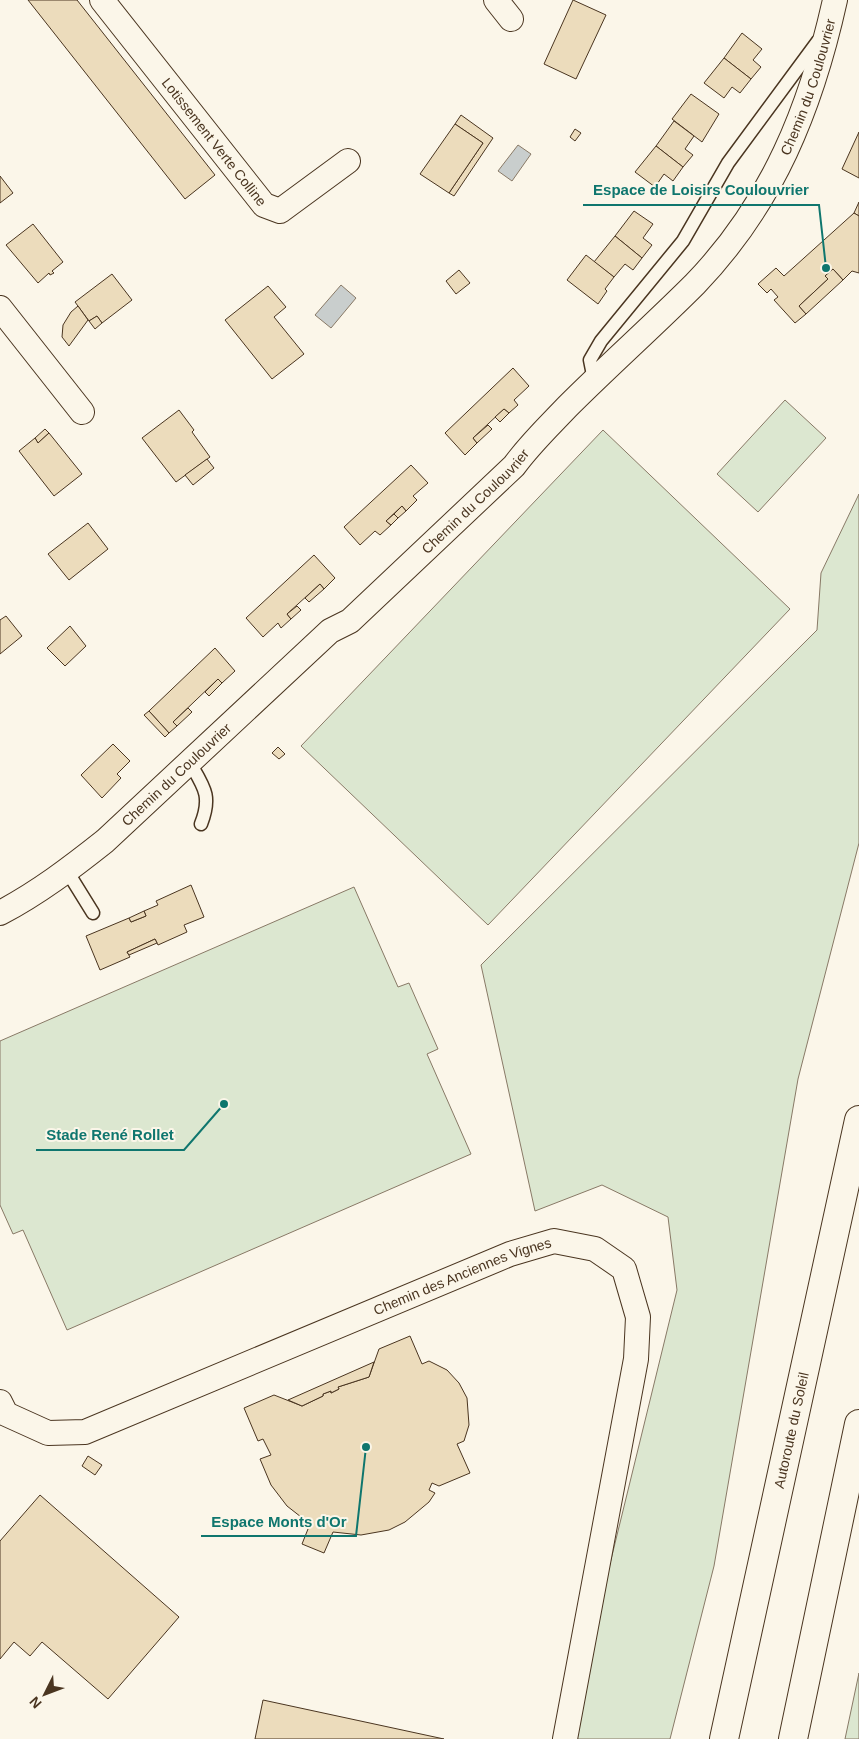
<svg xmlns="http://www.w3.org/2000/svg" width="859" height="1739" viewBox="0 0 859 1739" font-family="Arial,sans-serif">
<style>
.green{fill:#dce7d0;stroke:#887966}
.water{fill:#c9cecd;stroke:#887966}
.building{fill:#ecdcbc;stroke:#4a3520}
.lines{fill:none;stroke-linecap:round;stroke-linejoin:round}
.lane-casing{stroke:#4a3520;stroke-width:15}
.street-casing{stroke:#4a3520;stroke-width:26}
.highway-casing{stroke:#4a3520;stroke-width:30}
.lane{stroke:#fbf6e9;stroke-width:12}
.street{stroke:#fbf6e9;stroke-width:24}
.highway{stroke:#fbf6e9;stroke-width:28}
.labels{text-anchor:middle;stroke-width:4;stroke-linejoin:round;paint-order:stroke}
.street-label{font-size:14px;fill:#4a3520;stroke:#fbf6e9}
.leader{fill:none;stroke:#0f766e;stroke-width:2}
.callout-dot{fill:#0f766e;stroke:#fbf6e9;stroke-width:2}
.callout-label{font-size:15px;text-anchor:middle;font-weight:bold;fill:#0f766e;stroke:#fbf6e9;stroke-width:4;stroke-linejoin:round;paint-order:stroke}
</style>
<rect width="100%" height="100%" fill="#fbf6e9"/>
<g class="green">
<polygon points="785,400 826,438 758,512 717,474"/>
<polygon points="603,430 790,609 488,925 301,746"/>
<polygon points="859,494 859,843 798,1079 714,1566 670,1739 573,1739 595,1625 677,1290 668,1217 602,1185 535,1211 481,965 817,630 821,573"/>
<polygon points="354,887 398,987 409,983 438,1049 427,1054 471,1154 67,1330 23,1230 13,1234 0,1205 0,1041"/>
<polygon points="859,1673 859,1739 845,1739"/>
</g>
<g class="water">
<polygon points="518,145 531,154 512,181 498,171"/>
<polygon points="341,285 356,298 331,328 315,315"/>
</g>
<g class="building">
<polygon points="28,0 77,0 215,175 185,199"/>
<polygon points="573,0 606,15 576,79 544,64"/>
<polygon points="742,33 762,49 753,60 761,67 751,79 724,58"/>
<polygon points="724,58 751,79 740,93 732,87 724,98 704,83"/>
<polygon points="691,94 719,114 702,142 672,119"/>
<polygon points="461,115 493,138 454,196 449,193 483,143 455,124"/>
<polygon points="674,121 694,136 685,149 693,155 683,167 656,146"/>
<polygon points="455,124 483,143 449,193 420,174"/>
<polygon points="575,129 581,133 575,141 570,137"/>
<polygon points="859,132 859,178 842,169"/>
<polygon points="656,146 683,167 673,181 664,174 655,187 635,172"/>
<polygon points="0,176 13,193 0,203"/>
<polygon points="859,202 859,216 854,213"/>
<polygon points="634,211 653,224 643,238 652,245 642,258 615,236"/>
<polygon points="854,213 859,216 859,273 852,271 843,280 833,269 825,276 828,279 799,306 806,314 795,323 774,300 778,297 771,289 767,293 758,284 776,268 784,276"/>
<polygon points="33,224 63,262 52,271 54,273 50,275 49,273 38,283 6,245"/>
<polygon points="615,236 642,258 633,270 625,264 614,277 594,262"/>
<polygon points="586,255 614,277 605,289 607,291 598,304 567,280"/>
<polygon points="833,269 843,280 806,314 799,306 828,279 825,276"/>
<polygon points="459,270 470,283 456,294 446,281"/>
<polygon points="112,274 132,300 102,323 97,316 89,321 75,302"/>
<polygon points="268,286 286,307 274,317 304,354 272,379 225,320"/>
<polygon points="78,306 88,320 69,346 62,337 63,325 71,312"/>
<polygon points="97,316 102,323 95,329 89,321"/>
<polygon points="513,368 529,386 514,400 518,405 509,413 504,409 473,438 477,443 465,455 445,433"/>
<polygon points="504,409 509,413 500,422 495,417"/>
<polygon points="179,410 194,430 192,432 210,457 176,482 142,438"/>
<polygon points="488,425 492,429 477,443 473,438"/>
<polygon points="45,429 49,433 38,443 35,438"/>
<polygon points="49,433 82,474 54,496 19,451 35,438 38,443"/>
<polygon points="207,459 214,468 193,485 185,475"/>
<polygon points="411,465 428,483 413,496 417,500 406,511 402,506 386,521 391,525 380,535 375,531 360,545 344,527"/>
<polygon points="402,506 406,511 398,518 394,514"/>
<polygon points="394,514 398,518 391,525 386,521"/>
<polygon points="88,523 108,549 69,580 48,554"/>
<polygon points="314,555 335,578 324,589 320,584 287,614 291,619 281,628 278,623 263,637 246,618"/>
<polygon points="320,584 324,589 309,602 305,598"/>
<polygon points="297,606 301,610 291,619 287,614"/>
<polygon points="6,616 22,636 0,654 0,620"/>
<polygon points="70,626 86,646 65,666 47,648"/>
<polygon points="215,648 235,671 222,683 218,679 173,722 177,726 169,733 149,711"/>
<polygon points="218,679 222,683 209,696 205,692"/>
<polygon points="188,708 192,712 177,726 173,722"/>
<polygon points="149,711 169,733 165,737 144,715"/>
<polygon points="113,744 130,761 117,774 121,778 102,798 81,775"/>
<polygon points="278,747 285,754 279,759 272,753"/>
<polygon points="191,885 204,917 184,925 187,932 158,945 155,939 127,952 130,957 100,970 86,936 129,918 131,922 146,916 144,911 158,905 156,901"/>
<polygon points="144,911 146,916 131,922 129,918"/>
<polygon points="155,939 157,943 129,955 127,952"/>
<polygon points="410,1336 422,1364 429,1361 447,1370 459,1383 467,1398 469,1425 464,1441 457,1444 470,1473 439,1486 432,1483 429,1490 435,1493 429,1502 405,1522 389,1530 361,1535 333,1532 324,1553 302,1544 310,1524 287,1506 271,1485 260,1459 271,1455 263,1439 258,1441 244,1408 274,1395 302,1406 323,1396 323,1394 331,1391 331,1393 339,1389 338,1387 369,1377 379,1349"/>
<polygon points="374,1362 369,1377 338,1387 339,1389 331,1393 331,1391 323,1394 323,1396 302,1406 288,1400"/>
<polygon points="88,1456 102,1465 95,1475 82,1466"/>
<polygon points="40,1495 179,1617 108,1699 42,1642 30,1656 14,1642 0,1659 0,1541"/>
<polygon points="263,1700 444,1739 255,1739"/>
</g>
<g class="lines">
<defs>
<g id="lane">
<polyline points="594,380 590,360 601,341 683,241 728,163 818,41"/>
<path d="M190 763C204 787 212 796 201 824"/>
<polyline points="67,871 93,913"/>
</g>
<g id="street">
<path id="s1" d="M102 0 264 205 280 211 348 161"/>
<polyline points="496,0 511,19"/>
<polyline points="0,308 82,412"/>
<path id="s2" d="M0 913C38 893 71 868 105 841L330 631 350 621 514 466C530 444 549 426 567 407 609 365 653 326 695 284 773 203 811 108 835 0"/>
<path id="s3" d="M0 1402 6 1414 48 1433 85 1432 510 1254 554 1241 595 1249 624 1269 638 1317 636 1359 565 1739"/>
</g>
<g id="highway">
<path id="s4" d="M724 1739 859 1120"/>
<polyline points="793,1739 859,1424"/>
</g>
</defs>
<use href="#lane" class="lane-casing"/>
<use href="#street" class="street-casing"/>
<use href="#highway" class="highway-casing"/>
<use href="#lane" class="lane"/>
<use href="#street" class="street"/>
<use href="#highway" class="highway"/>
</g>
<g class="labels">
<g class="street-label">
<text dy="5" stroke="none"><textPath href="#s2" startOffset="1170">Chemin du Coulouvrier</textPath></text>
<text dy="5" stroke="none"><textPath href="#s1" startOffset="181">Lotissement Verte Colline</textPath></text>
<text dy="5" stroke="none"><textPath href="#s2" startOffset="631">Chemin du Coulouvrier</textPath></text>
<text dy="5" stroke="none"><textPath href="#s2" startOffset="225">Chemin du Coulouvrier</textPath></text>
<text dy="5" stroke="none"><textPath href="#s3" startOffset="505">Chemin des Anciennes Vignes</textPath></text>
<text dy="5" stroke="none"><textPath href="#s4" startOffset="316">Autoroute du Soleil</textPath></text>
</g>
</g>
<path class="leader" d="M826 268L819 205H583M224 1104L184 1150H36M366 1447L356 1536H201"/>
<g class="callout-dot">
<circle cx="826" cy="268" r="5"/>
<circle cx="224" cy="1104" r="5"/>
<circle cx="366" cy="1447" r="5"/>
</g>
<g class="callout-label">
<text x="701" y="195">Espace de Loisirs Coulouvrier</text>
<text x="110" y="1140">Stade René Rollet</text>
<text x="279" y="1527">Espace Monts d'Or</text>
</g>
<g transform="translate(45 1694) rotate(228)" stroke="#fbf6e9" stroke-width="4" paint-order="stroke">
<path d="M0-4L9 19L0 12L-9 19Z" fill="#4a3520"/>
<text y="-8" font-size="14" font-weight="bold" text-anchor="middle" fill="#4a3520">N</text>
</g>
</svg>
